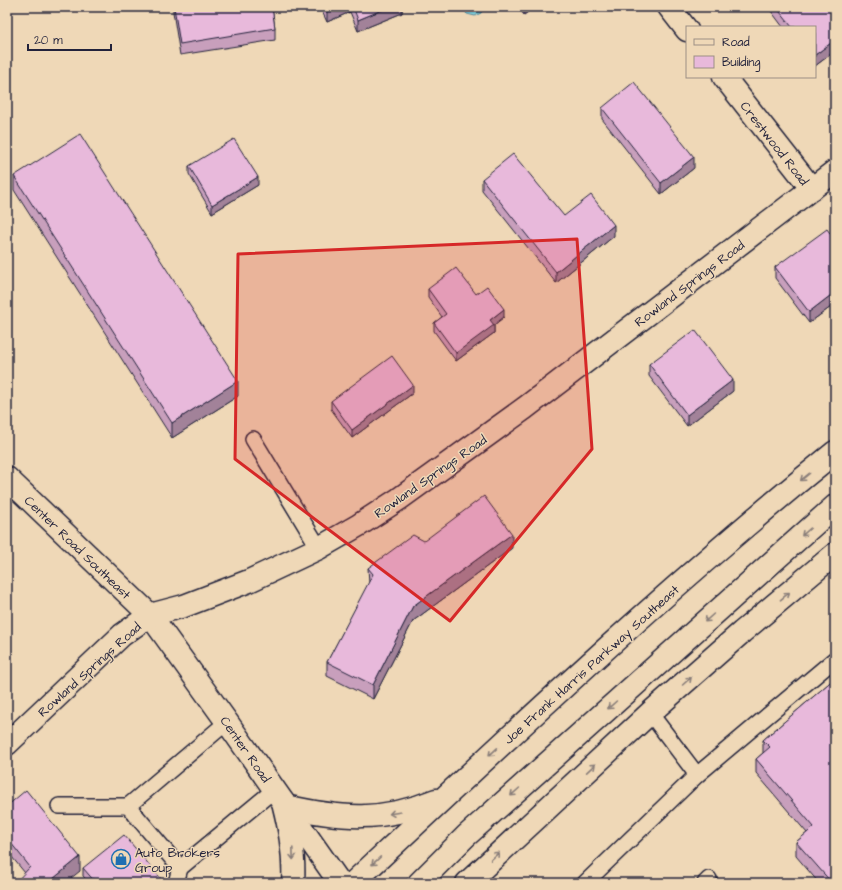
<svg xmlns="http://www.w3.org/2000/svg" width="842" height="890" viewBox="0 0 842 890" font-family="'Architects Daughter',sans-serif">
<style>
.water{fill:url(#water-rules);stroke:#588899}
.lines{fill:none;stroke-linecap:round;stroke-linejoin:round}
.lane-casing{stroke:#22223b;stroke-width:18}
.street-casing{stroke:#22223b;stroke-width:25}
.secondary-casing{stroke:#22223b;stroke-width:25}
.primary-casing{stroke:#22223b;stroke-width:25}
.lane{stroke:#efd8b7;stroke-width:15}
.street{stroke:#efd8b7;stroke-width:22}
.secondary{stroke:#efd8b7;stroke-width:22}
.primary{stroke:#efd8b7;stroke-width:22}
.wall{fill:#c89fbc;stroke:#22223b}
.shaded-wall{fill:#a28299;stroke:#22223b}
.building{fill:#e8b9db;stroke:#22223b}
.oneway{stroke:#887d79}
.marked{fill:#d62828;fill-opacity:0.2;stroke:#d62828;stroke-width:3;stroke-linejoin:round}
.labels{text-anchor:middle;stroke-width:3;stroke-linejoin:round;paint-order:stroke}
.street-label{font-size:13px;fill:#22223b;stroke:#efd8b7}
.poi-label{font-size:13px;fill:#22223b;stroke:#efd8b7;text-anchor:start}
</style>
<defs>
<pattern id="water-rules" width="6" height="5" patternUnits="userSpaceOnUse"><rect width="6" height="5" fill="#7cccd8"/><path d="M0 2.5h6" fill="none" stroke="#6bafba"/></pattern>
</defs>
<rect width="100%" height="100%" fill="#efd8b7"/>
<filter id="ink" filterUnits="userSpaceOnUse"><feTurbulence type="fractalNoise" baseFrequency=".025" numOctaves="2"/><feDisplacementMap in="SourceGraphic" scale="8" xChannelSelector="R" yChannelSelector="G"/><feConvolveMatrix kernelMatrix="1 2 1 2 8 2 1 2 1" color-interpolation-filters="sRGB"/></filter>
<g filter="url(#ink)">
<polygon class="water" points="461,7 484,7 481,13 475,16 467,14"/>
<g class="lines">
<defs>
<g id="lane">
<polyline points="253,439 319,548"/>
<polyline points="650,713 697,775"/>
<polyline points="227,722 128,806 180,868 274,790"/>
<polyline points="59,806 128,806"/>
<polyline points="176,883 180,868"/>
<polyline points="585,883 697,775 835,659"/>
<polyline points="705,883 709,879"/>
</g>
<g id="street">
<polyline points="669,7 687,30"/>
<polyline points="724,77 812,189"/>
</g>
<g id="secondary">
<polyline points="7,478 150,615 227,722 340,883"/>
<polyline points="7,744 122,635 150,615 184,606 249,581 319,548 359,525 399,499 525,408 835,171"/>
</g>
<g id="primary">
<path d="M283 802C290 829 295 855 293 883"/>
<path d="M285 806C341 819 383 822 436 800"/>
<path d="M353 883C510 736 667 588 835 452"/>
<polyline points="419,883 466,836 835,506"/>
<polyline points="467,883 650,713 742,632 835,554"/>
</g>
</defs>
<use href="#lane" class="lane-casing"/>
<use href="#street" class="street-casing"/>
<use href="#secondary" class="secondary-casing"/>
<use href="#primary" class="primary-casing"/>
<use href="#lane" class="lane"/>
<use href="#street" class="street"/>
<use href="#secondary" class="secondary"/>
<use href="#primary" class="primary"/>
</g>
<g class="wall">
<polygon points="173,7 272,7 275,28 275,40 180,55 173,12"/>
<polygon points="320,7 402,7 402,13 358,31 350,12 327,22"/>
<polygon points="518,7 534,7 524,15"/>
<polygon points="768,7 832,7 835,51 815,66 815,27 783,27"/>
<polygon points="602,108 694,168 661,194 602,119"/>
<polygon points="189,166 258,185 212,213 189,174"/>
<polygon points="14,176 238,396 172,438 14,190"/>
<polygon points="482,179 564,216 614,236 556,283 482,190"/>
<polygon points="835,240 835,304 809,323 775,278 775,267"/>
<polygon points="428,289 476,294 504,317 494,325 494,333 456,361 434,331 434,323 442,317 428,297"/>
<polygon points="649,364 733,391 687,426 649,376"/>
<polygon points="413,393 352,438 331,409 331,401"/>
<polygon points="512,548 413,621 373,699 327,676 327,662 369,583 368,568"/>
<polygon points="835,678 835,883 819,883 796,856 796,842 807,833 756,773 756,759 763,753 763,740"/>
<polygon points="7,806 80,871 25,873 7,851"/>
<polygon points="83,868 163,883 89,883 83,876"/>
</g>
<g class="shaded-wall">
<polygon points="336,7 350,7 350,12 327,22 327,11"/>
<polygon points="389,7 402,7 402,13 358,31 358,20"/>
<polygon points="524,7 534,7 524,15"/>
<polygon points="835,40 835,51 815,66 815,55"/>
<polygon points="694,157 694,168 661,194 661,183"/>
<polygon points="258,177 258,185 212,213 212,205"/>
<polygon points="614,225 614,236 556,283 556,272"/>
<polygon points="835,292 835,304 809,323 809,312"/>
<polygon points="504,309 504,317 494,325 494,333 456,361 456,353 490,320"/>
<polygon points="733,380 733,391 687,426 687,415"/>
<polygon points="238,381 238,396 172,438 172,423"/>
<polygon points="413,385 413,393 352,438 352,430"/>
<polygon points="512,534 512,548 413,621 373,699 373,685 413,606"/>
<polygon points="80,857 80,871 65,883 48,883"/>
</g>
<g class="building">
<polygon points="174,7 272,7 275,28 180,44"/>
<polygon points="325,7 336,7 327,11"/>
<polygon points="353,7 389,7 358,20"/>
<polygon points="776,7 832,7 835,11 835,40 815,55 815,27 792,27"/>
<polygon points="634,82 694,157 661,183 602,108"/>
<polygon points="80,134 238,381 172,423 14,176"/>
<polygon points="234,139 258,177 212,205 189,166"/>
<polygon points="513,154 564,216 591,195 614,225 556,272 482,179"/>
<polygon points="827,229 835,240 835,292 809,312 775,267"/>
<polygon points="456,268 476,294 487,286 504,309 490,320 494,325 456,353 434,323 446,314 428,289"/>
<polygon points="695,330 733,380 687,415 649,364"/>
<polygon points="392,356 413,385 352,430 331,401"/>
<polygon points="484,496 512,534 413,606 373,685 327,662 373,574 368,568 413,535 424,541"/>
<polygon points="835,678 835,883 832,883 796,842 814,827 756,759 770,747 763,740"/>
<polygon points="26,790 80,857 48,883 15,883 30,867 7,838 7,806"/>
<polygon points="124,835 163,881 160,883 96,883 83,868"/>
</g>
<defs><path id="oneway-shaft" d="M-6 0H5M1.5-3L5.5 0L1.5 3" fill="none" stroke-width="1.6" stroke-linecap="round" stroke-linejoin="round"/></defs>
<g class="oneway">
<use href="#oneway-shaft" transform="translate(805 477) rotate(141)"/>
<use href="#oneway-shaft" transform="translate(806 532) rotate(138)"/>
<use href="#oneway-shaft" transform="translate(785 596) rotate(-40)"/>
<use href="#oneway-shaft" transform="translate(709 618) rotate(138)"/>
<use href="#oneway-shaft" transform="translate(687 681) rotate(-42)"/>
<use href="#oneway-shaft" transform="translate(612 705) rotate(138)"/>
<use href="#oneway-shaft" transform="translate(493 752) rotate(137)"/>
<use href="#oneway-shaft" transform="translate(591 768) rotate(-43)"/>
<use href="#oneway-shaft" transform="translate(515 792) rotate(138)"/>
<use href="#oneway-shaft" transform="translate(395 813) rotate(171)"/>
<use href="#oneway-shaft" transform="translate(293 854) rotate(88)"/>
<use href="#oneway-shaft" transform="translate(495 856) rotate(-43)"/>
<use href="#oneway-shaft" transform="translate(376 861) rotate(137)"/>
</g>
</g>
<path class="marked" d="M577 239 592 449 450 621 235 459 238 254Z"/>
<defs>
<symbol id="shop-ring" viewBox="-11 -11 22 22"><circle r="9.5" fill="#efd8b7" stroke="#1f6fb2" stroke-width="1.5"/><path d="M-5-2.5h2.3a2.7 3.5 0 0 1 5.4 0H5L5.5 6h-11ZM-1.5-2.5h3a1.5 2.3 0 0 0-3 0Z" fill="#1f6fb2"/></symbol>
</defs>
<g fill-rule="evenodd">
<use href="#shop-ring" x="110" y="848" width="22" height="22"/>
</g>
<g class="labels">
<g class="street-label">
<text transform="translate(775 143) rotate(52)" y="5">Crestwood Road</text>
<text transform="translate(689 283) rotate(-37)" y="5">Rowland Springs Road</text>
<text transform="translate(430 476) rotate(-35)" y="5">Rowland Springs Road</text>
<text transform="translate(78 547) rotate(44)" y="5">Center Road Southeast</text>
<text transform="translate(591 664) rotate(-42)" y="5">Joe Frank Harris Parkway Southeast</text>
<text transform="translate(89 669) rotate(-42)" y="5">Rowland Springs Road</text>
<text transform="translate(246 749) rotate(55)" y="5">Center Road</text>
</g>
<g class="poi-label">
<text x="135" y="857">Auto Brokers<tspan x="135" dy="15">Group</tspan></text>
</g>
</g>
<rect width="842" height="890" fill="none" stroke="#efd8b7" stroke-width="24"/>
<rect x="12" y="12" width="818" height="866" fill="none" stroke="#22223b" stroke-width="1.5" filter="url(#ink)"/>
<rect x="686" y="26" width="130" height="52" fill="#efd8b7" stroke="#9d8f85"/>
<rect x="694" y="39" width="20" height="6" fill="#efd8b7" stroke="#9d8f85"/>
<text x="722" y="46" font-size="12" fill="#22223b">Road</text>
<rect x="694" y="56" width="20" height="12" fill="#e8b9db" stroke="#9d8f85"/>
<text x="722" y="66" font-size="12" fill="#22223b">Building</text>
<path d="M28 44v6h83v-6" fill="none" stroke="#22223b" stroke-width="2"/>
<text x="34" y="44" font-size="12" fill="#22223b" stroke="#efd8b7" stroke-width="3" paint-order="stroke">20 m</text>
</svg>
